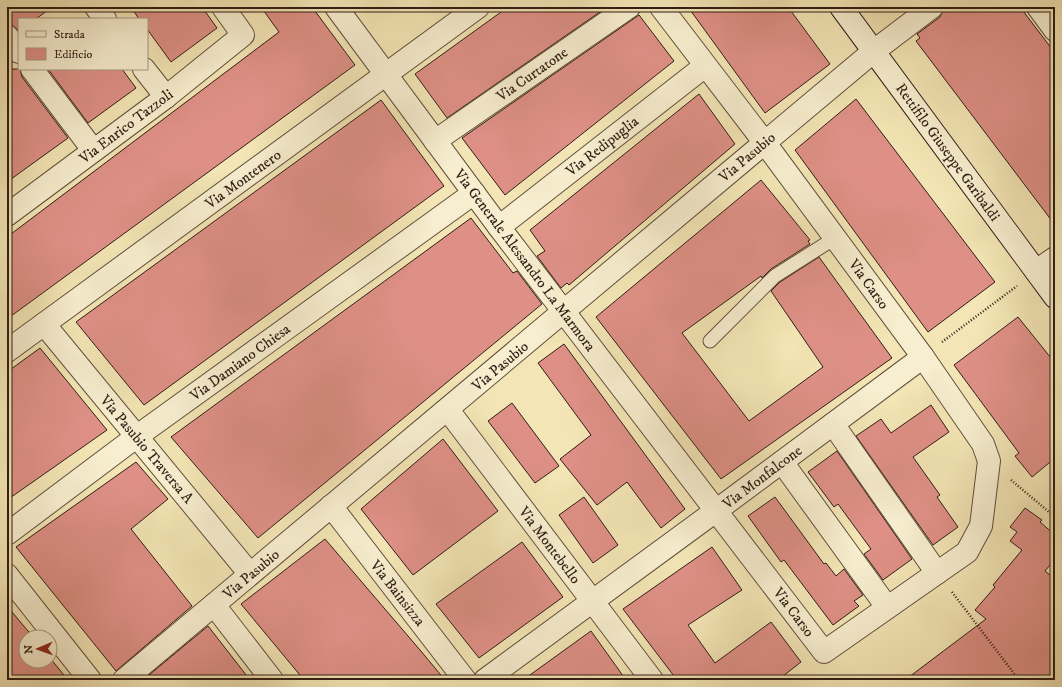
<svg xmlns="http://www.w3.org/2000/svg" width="1062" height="687" viewBox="0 0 1062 687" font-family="'IM FELL DW Pica',serif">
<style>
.building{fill:#de9086;stroke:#301d15}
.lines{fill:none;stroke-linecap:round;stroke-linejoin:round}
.service-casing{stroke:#614f3d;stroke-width:15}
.minor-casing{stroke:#614f3d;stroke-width:24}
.tertiary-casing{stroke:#614f3d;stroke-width:24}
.secondary-casing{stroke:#301d15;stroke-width:24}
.path{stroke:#301d15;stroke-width:2.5;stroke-dasharray:1 2;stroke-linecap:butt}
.service{stroke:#f7eecf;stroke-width:13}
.minor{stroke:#f7eecf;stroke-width:22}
.tertiary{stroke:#f7eecf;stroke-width:22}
.secondary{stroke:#f7eecf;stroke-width:22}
.labels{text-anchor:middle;stroke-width:3.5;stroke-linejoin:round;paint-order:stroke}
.street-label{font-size:15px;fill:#301d15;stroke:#f7eecf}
</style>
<rect width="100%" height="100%" fill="#f3e5b5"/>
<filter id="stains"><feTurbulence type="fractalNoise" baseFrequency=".005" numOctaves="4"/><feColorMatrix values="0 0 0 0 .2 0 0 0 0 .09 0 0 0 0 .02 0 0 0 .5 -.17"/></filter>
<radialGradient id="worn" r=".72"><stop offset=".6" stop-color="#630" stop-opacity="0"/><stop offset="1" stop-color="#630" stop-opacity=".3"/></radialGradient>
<g class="building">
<polygon points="7,7 52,7 36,19 19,19 19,31 12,25 7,24"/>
<polygon points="131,7 202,7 217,28 171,62 147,29 147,19 139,19"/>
<polygon points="261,7 312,7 355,65 7,319 7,237 279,32"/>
<polygon points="508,7 607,7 447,118 415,74"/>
<polygon points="688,7 788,7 830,64 765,113"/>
<polygon points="944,7 1020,7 1055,53 1055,225 916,41 920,38 917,34 940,17"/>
<polygon points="639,15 674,61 505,195 462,138"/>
<polygon points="7,69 20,69 22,77 68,138 7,182"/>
<polygon points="48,69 122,69 136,88 88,123"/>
<polygon points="699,94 735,144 569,285 567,283 561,288 537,256 545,251 530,230"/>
<polygon points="856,99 995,282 928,332 795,150"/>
<polygon points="381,100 444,186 144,405 76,322"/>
<polygon points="761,180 810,240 808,241 810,244 771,269 762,278 761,276 682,333 749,421 823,367 771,291 780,282 819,257 892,358 721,479 596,317"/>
<polygon points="471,218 513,273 517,271 542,304 258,538 171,437"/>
<polygon points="1018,317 1055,363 1055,458 1032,477 1015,456 1019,453 954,365"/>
<polygon points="564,344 685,509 661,528 627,482 597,505 560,459 591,435 538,363"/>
<polygon points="40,348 107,430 7,500 7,372"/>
<polygon points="512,403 559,466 535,483 488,421"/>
<polygon points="931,405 949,432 913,457 940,495 937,497 958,527 933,545 856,436 881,419 891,433"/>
<polygon points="443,439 498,511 413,575 361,509"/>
<polygon points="837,451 912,559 883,580 864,554 871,549 838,504 834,507 808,472"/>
<polygon points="136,462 168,499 131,529 192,606 116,671 16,547"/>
<polygon points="584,497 618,545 593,563 559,515"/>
<polygon points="775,497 824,564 826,563 836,576 844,569 863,595 854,601 859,606 833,625 784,560 781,562 748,516"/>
<polygon points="1025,508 1042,520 1040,522 1055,535 1055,559 1045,571 1055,579 1055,680 905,680 986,619 975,610 995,587 993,585 1022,550 1010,541 1017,532 1010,527"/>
<polygon points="325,539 420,650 445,680 304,680 241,604"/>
<polygon points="522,542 563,597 479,658 436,604"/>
<polygon points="712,547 742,590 688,625 715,663 771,622 801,662 778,680 677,680 623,609"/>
<polygon points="7,606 33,637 26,637 26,661 50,661 50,658 68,680 7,680"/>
<polygon points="208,626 250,680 143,680"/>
<polygon points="591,631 626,680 523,680 577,641"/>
</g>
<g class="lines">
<defs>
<polyline id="service" points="710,341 775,276 835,238"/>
<g id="minor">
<polyline points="96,7 105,19"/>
<polyline points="336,7 499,227 824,652 967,552 981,526 989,461 983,444 923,357 765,143 661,7"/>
<polyline points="1038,7 1055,30"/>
<polyline points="7,36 19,52"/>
<polyline points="32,69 93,150"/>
<polyline points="144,69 166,97"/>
<polyline points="435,141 629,7"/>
<polyline points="7,215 166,97 243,35 223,7"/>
<polyline points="499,227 705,66"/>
<polyline points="44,324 250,574"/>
<polyline points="7,351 478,7"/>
<polyline points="448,410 652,680"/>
<polyline points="833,424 937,573"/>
<polyline points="782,462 887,607"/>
<polyline points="331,506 465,680"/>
<polyline points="7,534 136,437 474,193"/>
<polyline points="7,575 90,680"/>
<polyline points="214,605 272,680"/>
<polyline points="124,680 874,51 932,7"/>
<polyline points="485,680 717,510 923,357"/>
</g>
<polyline id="tertiary" points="1036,271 1055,258"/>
<polyline id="secondary" points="841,7 1055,297"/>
</defs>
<use href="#service" class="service-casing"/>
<use href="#minor" class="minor-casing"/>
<use href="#tertiary" class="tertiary-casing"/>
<use href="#secondary" class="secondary-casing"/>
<g class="path">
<polyline points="942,342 1017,286"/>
<polyline points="1011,480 1055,517"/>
<polyline points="952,592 1019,680"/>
</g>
<use href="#service" class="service"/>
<use href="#minor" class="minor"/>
<use href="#tertiary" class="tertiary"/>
<use href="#secondary" class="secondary"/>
</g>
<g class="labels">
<g class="street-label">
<text transform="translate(532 74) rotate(-35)" y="5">Via Curtatone</text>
<text transform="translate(126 126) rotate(-37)" y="5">Via Enrico Tazzoli</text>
<text transform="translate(602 146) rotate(-38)" y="5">Via Redipuglia</text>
<text transform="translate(948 152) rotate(54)" y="5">Rettifilo Giuseppe Garibaldi</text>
<text transform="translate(747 157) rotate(-40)" y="5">Via Pasubio</text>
<text transform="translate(243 179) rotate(-36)" y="5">Via Montenero</text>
<text transform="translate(525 260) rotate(53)" y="5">Via Generale Alessandro La Marmora</text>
<text transform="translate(869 284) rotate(54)" y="5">Via Carso</text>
<text transform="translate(240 362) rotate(-36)" y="5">Via Damiano Chiesa</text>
<text transform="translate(500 366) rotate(-40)" y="5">Via Pasubio</text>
<text transform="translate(147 449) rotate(50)" y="5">Via Pasubio Traversa A</text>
<text transform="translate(762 477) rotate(-37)" y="5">Via Monfalcone</text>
<text transform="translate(550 545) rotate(53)" y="5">Via Montebello</text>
<text transform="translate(251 574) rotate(-40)" y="5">Via Pasubio</text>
<text transform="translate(398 593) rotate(52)" y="5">Via Bainsizza</text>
<text transform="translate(794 612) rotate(53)" y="5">Via Carso</text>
</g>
</g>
<rect width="1062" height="687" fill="none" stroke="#f3e5b5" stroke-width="24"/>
<rect x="8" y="8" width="1046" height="671" fill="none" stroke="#301d15" stroke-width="2"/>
<rect x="12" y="12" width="1038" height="663" fill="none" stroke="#301d15"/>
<rect x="18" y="18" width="130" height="52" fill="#f7eecf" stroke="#a79a85"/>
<rect x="26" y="31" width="20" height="6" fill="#f7eecf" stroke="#a79a85"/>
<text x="54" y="38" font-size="12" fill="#301d15">Strada</text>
<rect x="26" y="48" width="20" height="12" fill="#de9086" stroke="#a79a85"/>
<text x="54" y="58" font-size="12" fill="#301d15">Edificio</text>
<g transform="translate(38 649) rotate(268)"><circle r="19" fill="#f7eecf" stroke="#a79a85"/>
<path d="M0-3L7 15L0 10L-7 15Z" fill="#8f2418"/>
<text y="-6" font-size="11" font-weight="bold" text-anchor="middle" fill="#301d15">N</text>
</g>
<rect width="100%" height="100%" filter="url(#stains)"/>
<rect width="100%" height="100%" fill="url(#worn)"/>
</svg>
